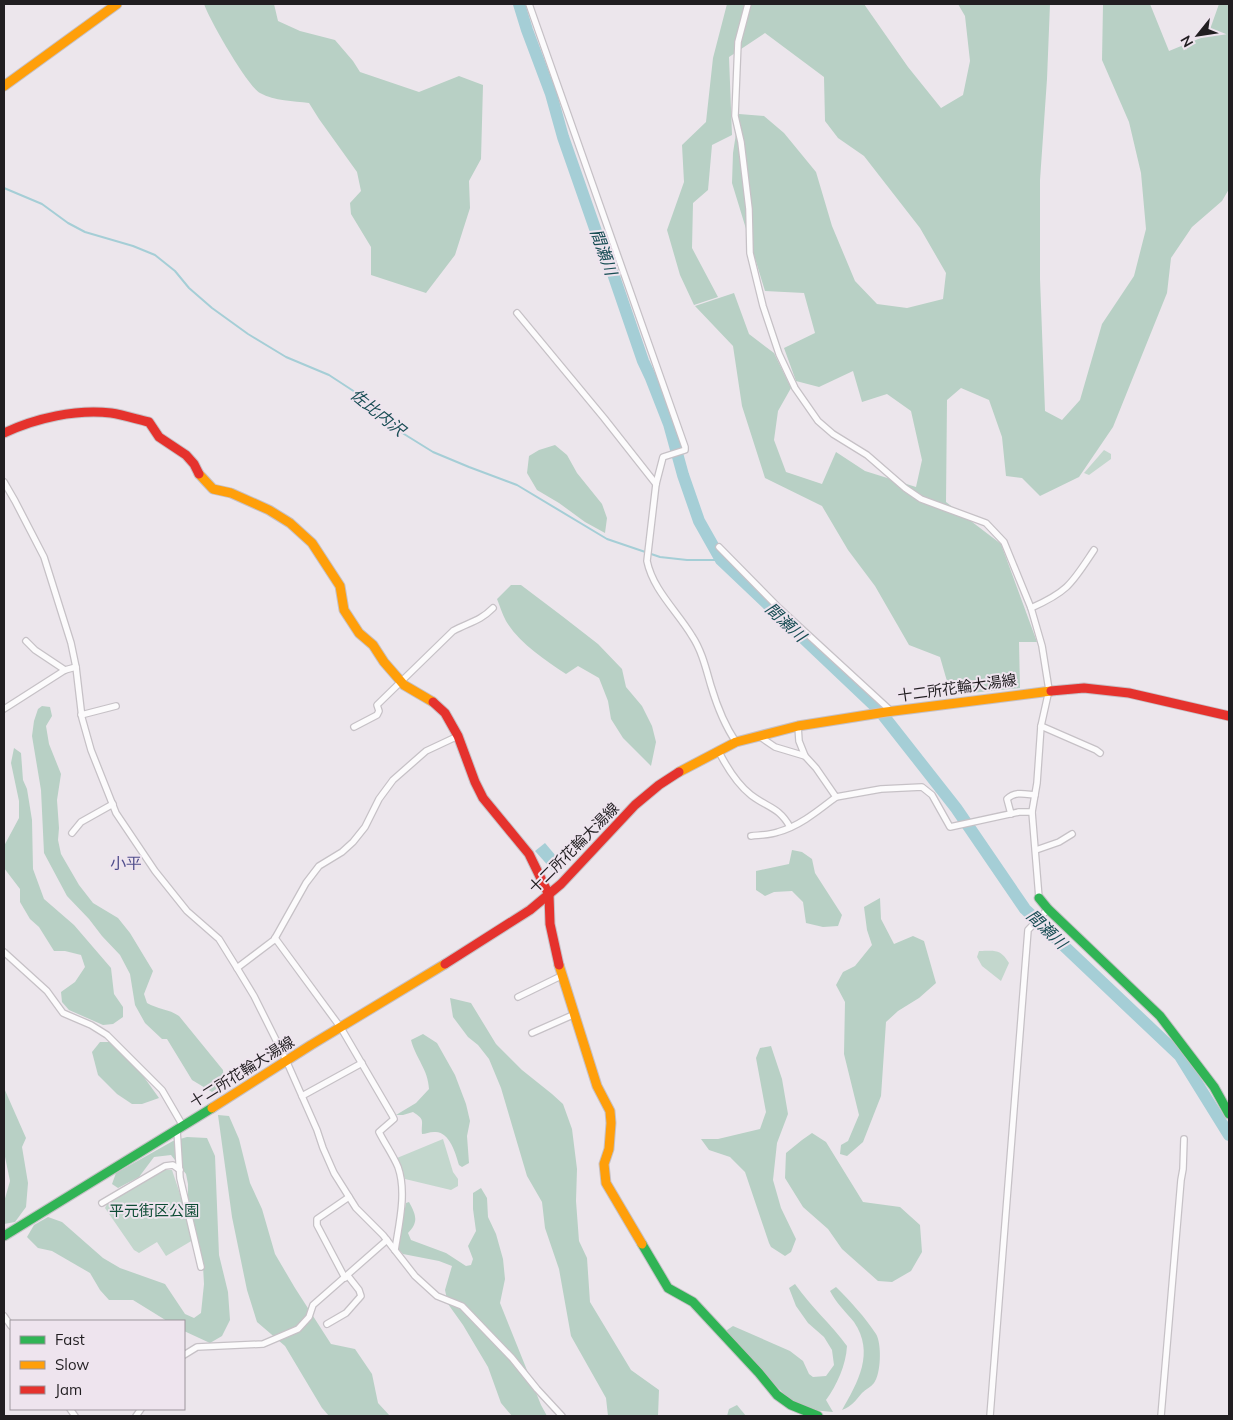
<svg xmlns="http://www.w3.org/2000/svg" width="1233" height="1420" viewBox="0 0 1233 1420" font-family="Mulish,'Noto Sans JP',sans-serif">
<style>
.green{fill:#c3d7cd}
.forest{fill:#b8d0c5}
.water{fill:#a5ced6}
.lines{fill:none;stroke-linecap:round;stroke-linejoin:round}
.stream{stroke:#a5ced6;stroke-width:2}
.river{stroke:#a5ced6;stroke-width:12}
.street-casing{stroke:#c6c1c6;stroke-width:8}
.fast-casing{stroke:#c6c1c6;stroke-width:11}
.slow-casing{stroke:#c6c1c6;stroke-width:11}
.jam-casing{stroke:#c6c1c6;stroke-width:11}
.street{stroke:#fcfbfc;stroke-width:5.5}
.fast{stroke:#30b455;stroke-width:9}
.slow{stroke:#ff9f0a;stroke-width:9}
.jam{stroke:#e5322d;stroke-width:9}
.labels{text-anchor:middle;stroke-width:4;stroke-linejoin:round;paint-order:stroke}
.street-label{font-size:15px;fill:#211e21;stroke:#eee4ee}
.park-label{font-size:15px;fill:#0e4c35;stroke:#eee4ee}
.water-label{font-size:16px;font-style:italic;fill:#184d54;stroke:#eee4ee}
.neighbourhood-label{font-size:16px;fill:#504e8c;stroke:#eee4ee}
</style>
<rect width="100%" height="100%" fill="#ece6ec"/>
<g class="green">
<polygon points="1104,450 1111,454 1111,459 1089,475 1084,473"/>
<path d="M979 951C994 951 1000 948 1009 963L1001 981 982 966 977 957Z"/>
<polygon points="443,1139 453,1172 458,1179 458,1186 451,1190 405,1179 397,1158"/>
<polygon points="162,1170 172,1170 182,1200 193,1240 166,1256 157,1242 139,1253 134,1250 105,1208 107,1204"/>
</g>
<g class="forest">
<path d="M204 4H274L278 21 300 31 335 40 353 61 360 72 419 92 459 76 483 85 481 159 469 181 470 208 455 255 426 293 371 275V247L351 214 350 203 361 191 357 172 319 119 309 103C293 101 275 101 260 93 248 87 209 19 204 4Z"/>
<polygon points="727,4 864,4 908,67 941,108 963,95 970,61 965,16 958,4 1050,4 1047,79 1040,180 1040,279 1045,411 1062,420 1080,400 1102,324 1134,276 1146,229 1141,173 1129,122 1102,60 1103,5 1150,4 1169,51 1208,35 1219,4 1229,4 1229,189 1222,201 1192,227 1171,258 1167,293 1113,427 1079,477 1040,496 1022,478 1006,476 1002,437 989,400 961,388 947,400 946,502 1001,544 1037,642 1019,642 1020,688 951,695 940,657 909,645 875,586 848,550 822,506 765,478 742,406 733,346 695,306 734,293 749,334 774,353 791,388 778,411 774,440 786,472 822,484 836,452 865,471 916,487 922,460 911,411 887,394 862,402 853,371 819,387 796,381 784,348 815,333 804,293 765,291 732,183 733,153 739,114 764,116 784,133 816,172 832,226 855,281 877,304 907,308 943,299 946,273 920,228 864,156 838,138 825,121 824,77 765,33 729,57 732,135 712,145 708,190 693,203 692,248 718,297 694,305 680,275 667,230 684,182 682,145 706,122 713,58"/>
<polygon points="555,445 567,455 577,473 602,504 607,518 605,533 585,522 559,503 537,490 527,473 529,456 539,450"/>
<path d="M511 585H521L562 616 598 644 622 669 626 687 642 706 652 726 656 742 651 766 623 738 611 719 608 701 599 678 578 666 566 674C545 660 519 643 506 621 502 614 500 606 497 599Z"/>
<path d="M42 706 50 707 52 716 46 726 49 744 61 774 57 800 59 828 58 840 61 854 79 885 93 903 118 918 130 933 153 971 144 994 147 1003C157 1009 169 1009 179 1016L223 1070 224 1083 212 1092 192 1080 167 1039H162L145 1023 135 1005 130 974 120 955 102 936 89 919 67 896 44 853 41 790 32 736 34 721 38 709Z"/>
<polygon points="14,748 21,753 23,780 27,789 32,820 33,869 44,899 74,925 111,968 114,994 123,1007 123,1017 113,1024 103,1025 69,1010 62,1002 61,992 75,982 85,967 81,955 65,951 54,951 39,927 30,919 20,902 20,889 4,868 4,846 19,818 19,801 11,763"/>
<polygon points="792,850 802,852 812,859 815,873 842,915 838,926 823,927 806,923 803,902 792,891 774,892 765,896 756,890 756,871 789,864"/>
<polygon points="880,898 881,919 894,944 913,936 924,941 936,983 919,998 898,1011 886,1022 881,1096 863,1142 847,1156 840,1154 841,1145 848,1141 859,1115 844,1054 845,1002 836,985 843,972 855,966 872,945 867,930 864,907"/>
<polygon points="450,998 471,1003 496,1044 522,1070 552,1094 563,1104 572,1129 577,1169 576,1201 579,1241 587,1258 590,1302 631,1370 659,1390 658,1416 608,1416 606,1398 571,1336 559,1269 545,1228 542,1202 527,1176 501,1088 489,1059 478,1045 468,1037 453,1017"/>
<path d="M423 1034 437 1043 455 1075 466 1104 470 1121 467 1136 469 1163 462 1167 459 1165C456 1154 449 1130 434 1132 429 1132 426 1134 422 1134 421 1121 426 1120 413 1112L403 1115H396L416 1103 429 1089C428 1069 416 1059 411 1040Z"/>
<polygon points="100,1042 109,1042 141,1073 159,1098 142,1104 132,1104 117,1094 98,1075 92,1052"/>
<polygon points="771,1046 782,1079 788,1114 777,1143 773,1180 781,1208 796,1239 791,1252 785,1256 771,1247 769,1243 745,1172 730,1157 709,1150 701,1139 718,1139 760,1129 766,1112 756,1058 760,1048"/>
<polygon points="4,1088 26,1138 22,1147 28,1183 26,1207 15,1222 4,1224 4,1202 10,1181 4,1152"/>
<polygon points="218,1115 229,1116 239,1139 250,1183 262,1209 275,1254 295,1288 331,1344 355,1349 372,1374 378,1403 390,1416 329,1416 322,1408 285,1346 257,1322 247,1290 232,1217"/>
<polygon points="812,1133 826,1142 863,1202 900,1207 920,1225 922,1252 911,1271 892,1282 878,1281 842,1249 828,1229 803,1207 785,1178 786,1153 802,1140"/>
<polygon points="187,1137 207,1138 215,1156 219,1255 228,1292 230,1320 222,1336 210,1343 184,1331 184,1321 167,1321 133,1300 109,1300 100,1290 90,1273 52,1251 38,1248 27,1237 34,1225 48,1217 62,1222 103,1258 120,1268 165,1284 185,1314 194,1318 201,1313 204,1284 203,1266 188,1213 188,1184 186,1174 171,1155 154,1157 139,1177 118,1188 112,1184 116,1173 173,1141"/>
<path d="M481 1188 487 1198 488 1217 496 1234 503 1259 505 1279 500 1303 541 1405 547 1416H512L501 1403 488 1367 463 1325 448 1304 445 1290 452 1266 439 1261 403 1254 397 1248 406 1203 409 1202C416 1215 419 1222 408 1233L411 1240 446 1253 466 1266 471 1265 473 1259 468 1246 476 1231 473 1209V1193Z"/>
<path d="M795 1284C811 1307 831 1324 847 1346 846 1365 837 1385 826 1400L833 1412 812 1410 788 1398 727 1335V1330L733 1326 790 1351 803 1361 809 1374 813 1377 826 1376 834 1365 832 1350 824 1337 808 1323 796 1306 789 1288Z"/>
<path d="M836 1287C850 1301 865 1317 876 1334 882 1344 881 1374 874 1383 871 1387 866 1389 862 1393 856 1400 852 1406 842 1410 858 1382 875 1353 854 1322 846 1312 836 1303 830 1291Z"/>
<polygon points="737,1405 746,1416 727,1416 729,1409"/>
</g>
<polygon class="water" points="545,843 561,862 552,870 535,851"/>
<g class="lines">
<polyline class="stream" points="4,188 42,204 68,223 85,232 133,246 155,255 175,271 189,288 212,308 248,334 286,357 329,375 355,392 380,416 404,434 433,452 469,467 517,485 607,539 660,557 687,560 721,560"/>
<polyline class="river" points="519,4 527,30 551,94 563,137 599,240 609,262 643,361 651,378 669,424 683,475 699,521 721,560 879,710 956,808 1025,909 1180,1056 1229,1135"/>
<defs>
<g id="street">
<path d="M529 4 685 447V450L663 457 656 484 647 561C653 590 677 611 692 636 702 651 706 669 711 686 717 706 725 726 736 742"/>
<polyline points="748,4 738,42 735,116 741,142 749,209 750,253 763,306 779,354 795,388 818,421 833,434 867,455 905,488 921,499 986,523 1004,542 1031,608 1042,646 1049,690 1041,726 1037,783 1032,812 1039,898"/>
<polyline points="517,313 604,418 656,484"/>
<polyline points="4,482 15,501 44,557 71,643 76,667 82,718 91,750 116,813 155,871 187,911 219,939 237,968 254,996 286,1060 317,1130 323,1148 334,1173 356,1208 383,1235 415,1276 437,1296 462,1306 512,1358 537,1389 562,1416"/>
<polyline points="719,547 779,608 891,711"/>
<path d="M1031 608C1069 591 1072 583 1094 550"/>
<polyline points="26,641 35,650 65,670"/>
<polyline points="4,709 65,670 76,667"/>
<polyline points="81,715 116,706"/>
<polyline points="798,726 799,741 805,756"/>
<polyline points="1041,726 1096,750 1100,753"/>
<path d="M354 727 377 715 379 711 377 705 453 631C469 622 479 622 493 608"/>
<polyline points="759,736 775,747 805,756 816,768 836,797 881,789 922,787 932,795 950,827 1019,812 1032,812"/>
<path d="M718 750C726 766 737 784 751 795 768 808 779 807 790 827"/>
<path d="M1011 814 1007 799C1015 791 1025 794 1035 795"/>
<polyline points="72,833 81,822 113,804"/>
<path d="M751 836C760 835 770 835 778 832 800 826 819 810 836 797"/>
<polyline points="1036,850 1059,842 1072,834"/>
<path d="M275 938 341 1028 392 1115 394 1119 379 1132C385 1144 393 1155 398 1167 407 1192 399 1224 395 1250"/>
<polyline points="4,952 47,991 63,1013 91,1025 107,1035 162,1090 183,1126"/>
<polyline points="237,968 274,940 306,883 319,866 342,852 353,842 365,827 379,799 393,780 426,751 458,736"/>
<polyline points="518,997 561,976"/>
<polyline points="532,1033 575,1014"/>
<polyline points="302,1096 362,1063"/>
<polyline points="177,1130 180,1178 201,1267"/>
<polyline points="102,1203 165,1166 173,1165 180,1170"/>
<polyline points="345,1278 317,1225 317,1219 349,1197"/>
<polyline points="4,1316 11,1326"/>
<polyline points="327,1324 346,1313 361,1296 359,1290 348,1276"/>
<polyline points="184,1355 197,1347 263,1344 298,1329 309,1317 313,1305 387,1240"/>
<polyline points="70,1409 75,1416"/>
<polyline points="136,1416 141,1409"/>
<polyline points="990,1416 1028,930 1048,909"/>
<polyline points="1161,1416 1181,1180 1183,1169 1184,1139"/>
</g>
<g id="fast">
<polyline points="1039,898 1048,909 1160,1016 1214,1087 1229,1114"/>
<polyline points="4,1236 212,1108"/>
<polyline points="642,1244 668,1288 693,1302 759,1373 777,1395 791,1405 818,1416"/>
</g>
<g id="slow">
<polyline points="4,86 117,4"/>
<polyline points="199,474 213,489 231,493 269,510 290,523 312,543 340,586 344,610 359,633 373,645 384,662 404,685 433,702"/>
<polyline points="679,772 736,742 798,726 886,712 1051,691"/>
<polyline points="559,965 597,1086 610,1111 611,1123 609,1149 604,1164 606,1183 642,1244"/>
<polyline points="212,1108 311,1045 445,964"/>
</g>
<g id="jam">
<path d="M4 433C36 418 76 409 111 413 124 415 136 419 149 422L159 437 186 455 194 464 199 474"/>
<polyline points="1051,691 1084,688 1129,693 1229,716"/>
<polyline points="433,702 445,713 458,736 475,782 483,798 529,854 549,895 550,924 559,965"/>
<polyline points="445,964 530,910 561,884 635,805 659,785 679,772"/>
</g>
</defs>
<use href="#street" class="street-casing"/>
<use href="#fast" class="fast-casing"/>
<use href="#slow" class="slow-casing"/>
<use href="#jam" class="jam-casing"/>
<use href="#street" class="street"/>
<use href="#fast" class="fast"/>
<use href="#slow" class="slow"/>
<use href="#jam" class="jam"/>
</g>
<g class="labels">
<g class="street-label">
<text transform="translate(957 688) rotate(-8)" y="5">十二所花輪大湯線</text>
<text transform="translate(574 848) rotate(-45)" y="5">十二所花輪大湯線</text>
<text transform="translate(242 1072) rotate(-32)" y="5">十二所花輪大湯線</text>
</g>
<g class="park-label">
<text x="154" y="1216">平元街区公園</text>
</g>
<g class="water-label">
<text transform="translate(604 252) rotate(70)" y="6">間瀬川</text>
<text transform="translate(378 412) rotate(39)" y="6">佐比内沢</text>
<text transform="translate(786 622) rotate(43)" y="6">間瀬川</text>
<text transform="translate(1047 929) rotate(44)" y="6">間瀬川</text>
</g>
<g class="neighbourhood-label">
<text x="126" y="869">小平</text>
</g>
</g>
<rect width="1233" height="1420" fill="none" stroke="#211e21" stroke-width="10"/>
<rect x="10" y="1320" width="175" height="90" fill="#eee4ee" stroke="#9c959c"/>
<rect x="20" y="1336" width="25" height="8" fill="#30b455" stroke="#9c959c"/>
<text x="55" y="1345" font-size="15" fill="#211e21">Fast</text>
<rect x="20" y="1361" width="25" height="8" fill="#ff9f0a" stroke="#9c959c"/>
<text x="55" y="1370" font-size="15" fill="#211e21">Slow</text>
<rect x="20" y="1386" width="25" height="8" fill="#e5322d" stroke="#9c959c"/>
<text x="55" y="1395" font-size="15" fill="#211e21">Jam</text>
<g transform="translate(1198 35) rotate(240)" stroke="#eee4ee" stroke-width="4" paint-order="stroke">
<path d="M0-4L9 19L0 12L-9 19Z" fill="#211e21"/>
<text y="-8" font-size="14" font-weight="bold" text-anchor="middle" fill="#211e21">N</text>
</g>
</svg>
